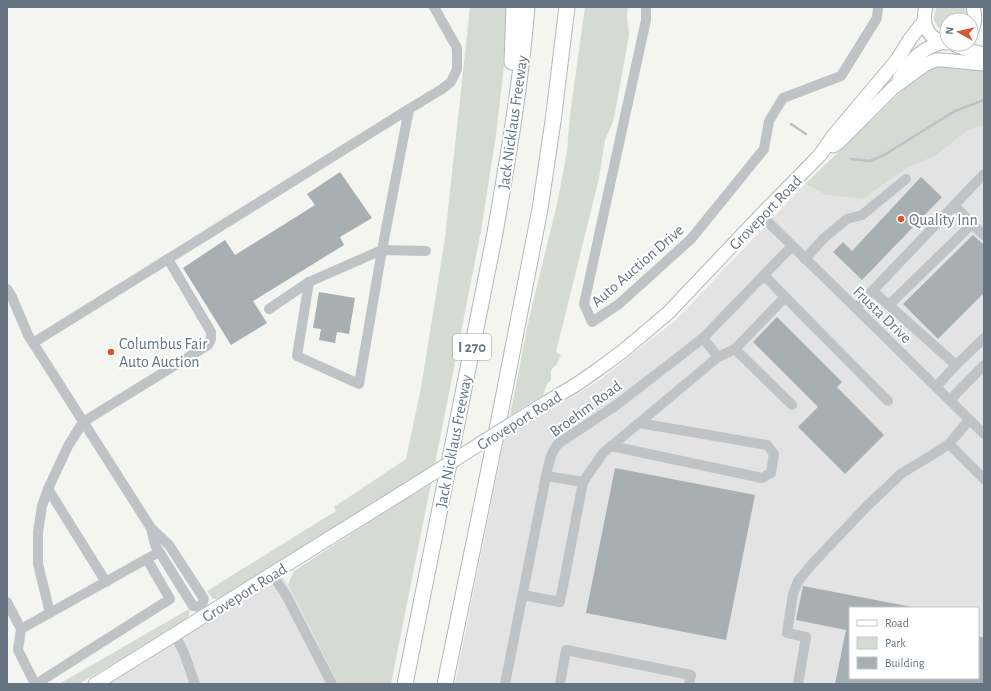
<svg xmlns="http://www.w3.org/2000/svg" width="991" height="691" viewBox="0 0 991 691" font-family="'Alegreya Sans',sans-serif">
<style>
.built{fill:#e2e3e2;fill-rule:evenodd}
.green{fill:#d5dbd2}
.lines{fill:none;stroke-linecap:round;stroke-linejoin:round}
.stream{stroke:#b9c3c8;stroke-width:2.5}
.building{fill:#a7afb3}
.major-casing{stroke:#b3b7ba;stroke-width:15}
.highway-casing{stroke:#b4b7ba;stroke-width:17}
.minor{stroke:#bfc3c6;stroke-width:10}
.major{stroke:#fff;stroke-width:13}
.highway{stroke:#fff;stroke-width:15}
.major-bridge-casing{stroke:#b3b7ba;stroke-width:15;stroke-linecap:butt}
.major-bridge{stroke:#fff;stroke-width:13}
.poi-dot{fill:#d7562e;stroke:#fff;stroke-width:1.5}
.labels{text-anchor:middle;stroke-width:4;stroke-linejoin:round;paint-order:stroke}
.shield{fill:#fff;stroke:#939ea6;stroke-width:1}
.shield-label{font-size:15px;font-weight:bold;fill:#657480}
.street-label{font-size:16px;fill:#657480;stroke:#fff}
.poi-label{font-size:16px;fill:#657480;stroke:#fff;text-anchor:start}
</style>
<rect width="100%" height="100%" fill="#f4f4f1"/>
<g class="built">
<path d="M984 126V684H455L505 435 597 382 676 320 805 184 826 195 863 199 907 168 935 156 968 130ZM850 608H978V678H850Z"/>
<polygon points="281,575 288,584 338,684 109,684"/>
</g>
<g class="green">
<polygon points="470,7 508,7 503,75 496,135 481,231 435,464 220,599 213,599 207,591 336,511 334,507 406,459 421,388 445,238"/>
<polygon points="585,7 628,7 627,16 629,35 615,113 613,122 605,140 599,178 556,352 561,355 556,365 551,370 551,380 547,384 543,395 510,416 528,323 557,204 567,152 570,115"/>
<path d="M938 7H964L967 13 965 20H947V32C941 30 934 25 934 18 934 15 936 11 936 8Z"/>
<polygon points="942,63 984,68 984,126 968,130 935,156 907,168 863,199 826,195 805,184 875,117 923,70"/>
<polygon points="431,484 391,684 338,684 288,584 294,571 399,503"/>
<polygon points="189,609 190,613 186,620 79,684 59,684"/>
</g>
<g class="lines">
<g class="stream">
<polyline points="791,124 806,134"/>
<polyline points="851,159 870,161 884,155 955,111 984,100"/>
</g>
</g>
<g class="building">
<polygon points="340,172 372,218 340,237 344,245 253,301 267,323 231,345 183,268 225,240 235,255 315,205 307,194"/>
<polygon points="921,177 942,197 862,280 833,252 843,242 852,251"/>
<polygon points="973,235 984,245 984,293 938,339 903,304"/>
<polygon points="319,292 355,298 349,334 337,332 335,343 319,340 321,329 313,328"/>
<polygon points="777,317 842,382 837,387 884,435 845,474 798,427 818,407 753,342"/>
<polygon points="615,468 755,495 726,640 586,613"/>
<polygon points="803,586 912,607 912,608 850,608 850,678 978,678 978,636 984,638 984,684 835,684 846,630 796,620"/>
</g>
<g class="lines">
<defs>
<g id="major">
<path d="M926 7C921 24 928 40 947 43"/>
<path d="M971 32C975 24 976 16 973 7"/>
<polyline points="953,44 965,49 984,54"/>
<path d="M899 79C905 70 912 58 922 52 928 47 936 45 943 42"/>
<polyline points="833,146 839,142 893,88 926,64 936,60 942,60 984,64"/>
<polyline points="537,408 577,384 600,368 623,351 668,313 761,215 820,155 833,136 897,60 910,39 924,21"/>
<polyline points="95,684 405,491"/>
</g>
<g id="highway">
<polyline points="512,62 514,7"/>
<path d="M405 684 495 233C508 158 521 83 527 7"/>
<polyline points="445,684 496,435 540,209 553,121 567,7"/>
</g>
</defs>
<use href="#major" class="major-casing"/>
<use href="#highway" class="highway-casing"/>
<g class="minor">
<polyline points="646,7 646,20 584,304 592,322 619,304 691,239 764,149 769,121 783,98 841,76 877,18 878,7"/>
<polyline points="761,215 984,434"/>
<polyline points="972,224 984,235"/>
<polyline points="805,259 823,239 847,219 862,215 906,179"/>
<polyline points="764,275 785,297"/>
<polyline points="309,282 297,356 359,384 382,250 409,109"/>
<polyline points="7,289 12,297 28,335 151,528"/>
<polyline points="873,291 956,365 936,387"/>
<polyline points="889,305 972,224 954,205"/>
<polyline points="856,308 984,174"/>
<polyline points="269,309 309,282 382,250 426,251"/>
<polyline points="703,338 718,357"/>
<polyline points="33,343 385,124 409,109 442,89 451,82 457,69 457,48 434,7"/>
<polyline points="735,349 792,405"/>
<polyline points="956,365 984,338"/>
<polyline points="950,400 984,365"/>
<polyline points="949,444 984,479"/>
<polyline points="611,446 762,478 771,473 774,454 767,445 639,423"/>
<polyline points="546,476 583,482"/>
<polyline points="48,489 106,582"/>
<polyline points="272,574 286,595 332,684"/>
<polyline points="523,595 560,602 583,482 603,453 718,357 735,349 785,297 888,401"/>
<polyline points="7,602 21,629"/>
<polyline points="201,607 204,599 169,545 151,528 155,545 193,606 201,607 206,616"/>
<polyline points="50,613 38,564 38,532 42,506 48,489 68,446 83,422 208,345 211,339 211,332 168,259"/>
<polyline points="175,635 184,653 195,684"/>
<polyline points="35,684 18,650 21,629 159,552"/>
<polyline points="36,684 170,599 147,559"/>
<path d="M505 684 546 476C549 464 550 452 559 443L615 406 658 373 703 338 792 246"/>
<polyline points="560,684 566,650 691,675 689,684"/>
<polyline points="798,684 806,637 787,633 793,594 798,581 813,563 867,506 902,473 932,455 949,444 969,420"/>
</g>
<use href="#major" class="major"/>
<use href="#highway" class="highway"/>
<defs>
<polyline id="major-bridge" points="405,491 537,408"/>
</defs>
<use href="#major-bridge" class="major-bridge-casing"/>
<use href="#major-bridge" class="major-bridge"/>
</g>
<g class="poi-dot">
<circle cx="901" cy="219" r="4"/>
<circle cx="111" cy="352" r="4"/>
</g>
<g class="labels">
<rect class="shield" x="453" y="334" width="38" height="26" rx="3"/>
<g class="shield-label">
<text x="472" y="352">I 270</text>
</g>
<g class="street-label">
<text transform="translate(512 122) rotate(-82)" y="6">Jack Nicklaus Freeway</text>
<text transform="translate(765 212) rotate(-46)" y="6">Groveport Road</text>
<text transform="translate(637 265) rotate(-41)" y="6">Auto Auction Drive</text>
<text transform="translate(883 314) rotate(44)" y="6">Frusta Drive</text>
<text transform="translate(585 408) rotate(-36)" y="6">Broehm Road</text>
<text transform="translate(519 420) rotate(-32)" y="6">Groveport Road</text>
<text transform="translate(453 441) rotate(-79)" y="6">Jack Nicklaus Freeway</text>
<text transform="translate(244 592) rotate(-32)" y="6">Groveport Road</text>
</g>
<g class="poi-label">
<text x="909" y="225">Quality Inn</text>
<text x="119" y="349">Columbus Fair<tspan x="119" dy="18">Auto Auction</tspan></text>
</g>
</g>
<rect width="991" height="691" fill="none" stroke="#657480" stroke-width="16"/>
<rect x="849" y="607" width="130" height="72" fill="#ffffff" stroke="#c1c7cc"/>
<rect x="857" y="620" width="20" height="6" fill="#ffffff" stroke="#c1c7cc"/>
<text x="885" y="627" font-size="12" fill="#657480">Road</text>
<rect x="857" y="637" width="20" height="12" fill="#d5dbd2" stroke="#c1c7cc"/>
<text x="885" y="647" font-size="12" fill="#657480">Park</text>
<rect x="857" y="657" width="20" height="12" fill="#a7afb3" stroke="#c1c7cc"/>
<text x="885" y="667" font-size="12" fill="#657480">Building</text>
<g transform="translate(959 32) rotate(278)"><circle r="19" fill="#ffffff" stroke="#c1c7cc"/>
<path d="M0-3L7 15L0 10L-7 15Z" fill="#d7562e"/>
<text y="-6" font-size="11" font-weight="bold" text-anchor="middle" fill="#657480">N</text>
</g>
</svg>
